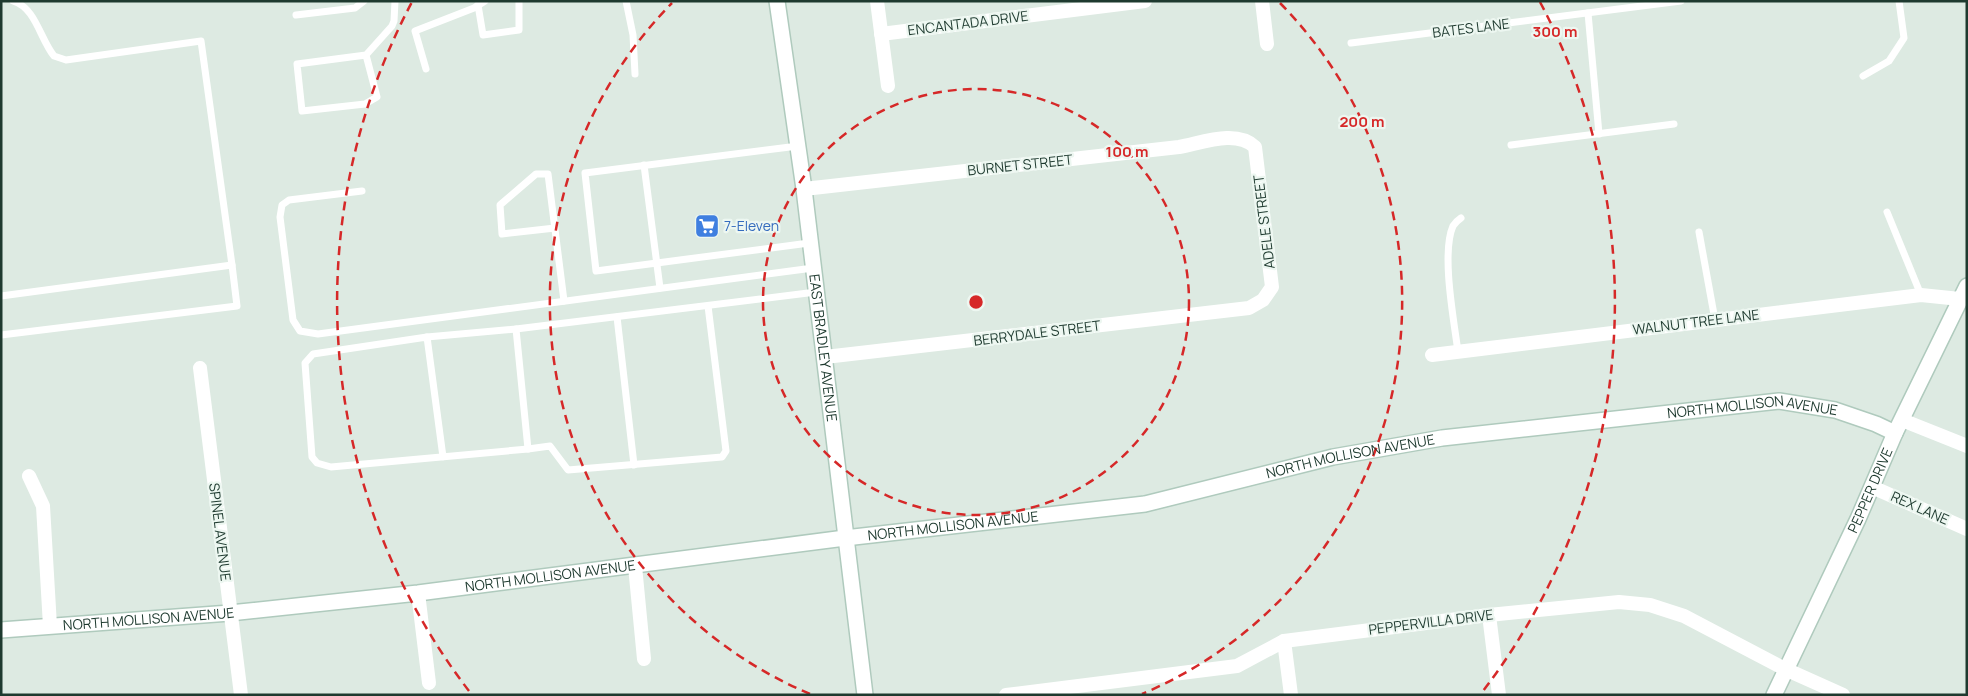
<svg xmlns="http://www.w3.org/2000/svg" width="1968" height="696" viewBox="0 0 1968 696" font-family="Manrope,sans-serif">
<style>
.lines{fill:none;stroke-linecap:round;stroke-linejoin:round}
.secondary-casing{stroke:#afcabd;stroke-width:18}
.lane{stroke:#fff;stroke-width:7}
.street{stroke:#fff;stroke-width:14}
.secondary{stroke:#fff;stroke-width:15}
.ring{fill:none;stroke:#d62828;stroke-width:2.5;stroke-dasharray:9 6}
.labels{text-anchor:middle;stroke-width:4.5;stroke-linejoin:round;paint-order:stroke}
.street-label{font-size:14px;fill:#1e3a2f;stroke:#edf7f1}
.shop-label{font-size:14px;fill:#366cbe;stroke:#edf7f1;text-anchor:start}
.centre{fill:#d62828;stroke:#edf7f1;stroke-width:2.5}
.ring-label{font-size:15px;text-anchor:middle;font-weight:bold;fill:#d62828;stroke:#edf7f1;stroke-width:4.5;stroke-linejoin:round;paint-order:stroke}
</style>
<rect width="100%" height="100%" fill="#ddeae2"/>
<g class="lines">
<defs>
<g id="secondary">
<path id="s1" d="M777 1 804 189 865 695"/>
<path id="s2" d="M1 630 230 613 418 593 845 538 1145 504 1333 457 1442 438 1779 401 1835 410 1876 424 1895 433"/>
<path id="s3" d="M1774 695 1858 519 1895 433 1967 286"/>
</g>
</defs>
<use href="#secondary" class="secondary-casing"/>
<g class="lane">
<path d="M13 1C36 8 40 39 54 56L66 60 201 41 232 265"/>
<polyline points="626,1 633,35 635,74"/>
<polyline points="478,5 483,35 519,30 519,1"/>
<polyline points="1588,13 1599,134"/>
<polyline points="296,15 355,8 364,1"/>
<polyline points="1351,43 1681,1"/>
<polyline points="366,55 377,97 365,104 302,111 297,64 366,55 392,26 394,21 395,1"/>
<polyline points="426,69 415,31 474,8 485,1"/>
<polyline points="1863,76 1889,61 1904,38 1899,1"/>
<polyline points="1511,145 1674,124"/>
<polyline points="798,146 585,173 596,271 809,243"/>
<polyline points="644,165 660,288"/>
<polyline points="362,191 289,200 282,205 280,217 293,320 300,331 318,334 813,268"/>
<polyline points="1887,212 1921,295"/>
<polyline points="555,228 502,234 500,205 536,174 548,174 564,301"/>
<polyline points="1699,232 1715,320"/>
<polyline points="1,296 232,265 237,306 1,335"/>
<polyline points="617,317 634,465"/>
<polyline points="516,329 528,449"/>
<polyline points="427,337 516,329 816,292"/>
<path d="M1458 352C1454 321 1441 253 1453 226 1455 223 1458 220 1461 218"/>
<polyline points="443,457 427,337 313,354 305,363 312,457 317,463 331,467 528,449 550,446 568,470 722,457 726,451 708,306"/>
</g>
<g class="street">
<polyline points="877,1 888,86"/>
<polyline points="1262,1 1267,44"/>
<polyline points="881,34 1145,1"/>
<path d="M804 189 1179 147C1202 143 1236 129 1255 147L1272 287 1263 300 1249 308 825 357"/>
<polyline points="1432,355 1921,295 1960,299"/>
<polyline points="200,368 241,695"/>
<polyline points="1902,420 1967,446"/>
<polyline points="29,476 43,506 50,626"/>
<polyline points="1872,487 1967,529"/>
<polyline points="635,566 644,659"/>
<polyline points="418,593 429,683"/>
<polyline points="1489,615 1499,695"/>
<polyline points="1284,641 1291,695"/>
<polyline points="1006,695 1237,666 1284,641 1489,615 1619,602 1650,605 1684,616 1785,669 1843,695"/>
</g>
<use href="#secondary" class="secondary"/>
</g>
<g class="ring">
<circle cx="976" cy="302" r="213"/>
<path d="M810 694A426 426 0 0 1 672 3M1280 3A426 426 0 0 1 1142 694"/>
<path d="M469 691A639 639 0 0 1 412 2M1540 2A639 639 0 0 1 1483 691"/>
</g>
<defs>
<symbol id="supermarket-square" viewBox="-11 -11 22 22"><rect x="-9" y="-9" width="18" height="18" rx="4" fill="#3f7fe0" stroke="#edf7f1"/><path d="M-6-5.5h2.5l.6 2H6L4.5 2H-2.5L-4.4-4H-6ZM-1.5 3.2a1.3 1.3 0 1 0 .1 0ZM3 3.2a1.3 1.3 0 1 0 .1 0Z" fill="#fff"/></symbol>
</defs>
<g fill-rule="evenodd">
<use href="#supermarket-square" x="693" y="212" width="28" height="28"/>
</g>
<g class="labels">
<g class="street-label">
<text transform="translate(968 23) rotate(-7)" y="5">ENCANTADA DRIVE</text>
<text transform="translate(1471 28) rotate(-7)" y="5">BATES LANE</text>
<text transform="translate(1020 165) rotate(-6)" y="5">BURNET STREET</text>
<text transform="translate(1264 222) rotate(-97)" y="5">ADELE STREET</text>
<text transform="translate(1696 322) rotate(-7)" y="5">WALNUT TREE LANE</text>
<text transform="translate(1037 333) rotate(-7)" y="5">BERRYDALE STREET</text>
<text dy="5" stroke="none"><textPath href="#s1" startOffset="350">EAST BRADLEY AVENUE</textPath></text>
<text dy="5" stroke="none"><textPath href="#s2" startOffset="1768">NORTH MOLLISON AVENUE</textPath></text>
<text dy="5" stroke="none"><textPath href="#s2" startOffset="1362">NORTH MOLLISON AVENUE</textPath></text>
<text dy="5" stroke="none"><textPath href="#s3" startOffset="226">PEPPER DRIVE</textPath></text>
<text transform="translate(1920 508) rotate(24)" y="5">REX LANE</text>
<text dy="5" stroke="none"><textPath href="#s2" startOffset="958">NORTH MOLLISON AVENUE</textPath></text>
<text transform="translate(220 532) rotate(83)" y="5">SPINEL AVENUE</text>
<text dy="5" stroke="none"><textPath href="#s2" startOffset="552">NORTH MOLLISON AVENUE</textPath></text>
<text dy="5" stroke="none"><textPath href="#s2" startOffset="148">NORTH MOLLISON AVENUE</textPath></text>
<text transform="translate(1431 622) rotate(-7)" y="5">PEPPERVILLA DRIVE</text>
</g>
<g class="shop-label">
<text x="724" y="231">7-Eleven</text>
</g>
</g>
<circle cx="976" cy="302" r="8" class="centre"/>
<g class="ring-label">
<text x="1555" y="37">300 m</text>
<text x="1362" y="127">200 m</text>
<text x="1127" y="157">100 m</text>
</g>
<rect width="1968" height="696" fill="none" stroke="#1e3a2f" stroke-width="5"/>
</svg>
